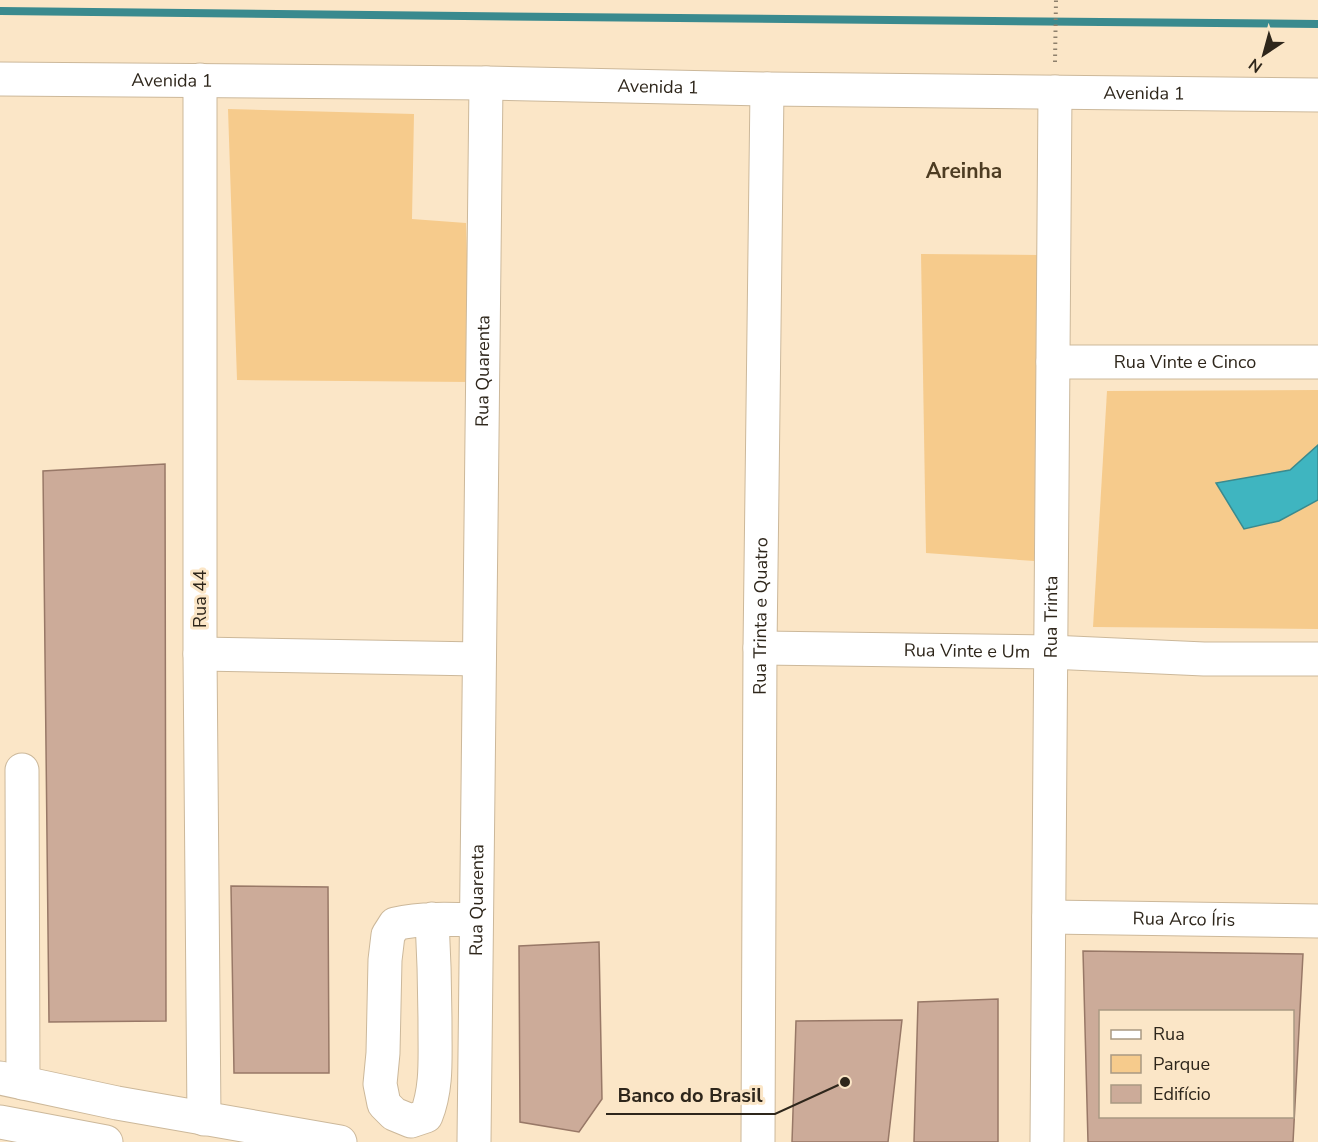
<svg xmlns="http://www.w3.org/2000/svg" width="1318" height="1142" viewBox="0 0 1318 1142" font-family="'Nunito Sans',sans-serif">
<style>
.green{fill:#f6cb8c}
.water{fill:#3fb5c0;stroke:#3a8a8e;stroke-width:1.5}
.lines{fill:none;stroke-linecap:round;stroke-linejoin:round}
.stream{stroke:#3a8a8e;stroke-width:8}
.building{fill:#ccab99;stroke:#987867;stroke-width:1.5;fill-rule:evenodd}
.minor-casing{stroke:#ccb89a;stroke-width:35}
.major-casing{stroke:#ccb89a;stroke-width:35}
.path{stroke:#8e806c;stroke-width:4;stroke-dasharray:1.5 4.5;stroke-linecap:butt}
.minor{stroke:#fff;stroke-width:33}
.major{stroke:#fff;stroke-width:33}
.labels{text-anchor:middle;stroke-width:6;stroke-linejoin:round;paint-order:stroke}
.street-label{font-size:18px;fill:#2e261b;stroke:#fbe6c7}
.quarter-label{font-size:21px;font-weight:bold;fill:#4d3c22;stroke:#fbe6c7}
.leader{fill:none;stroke:#2e261b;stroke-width:2}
.callout-dot{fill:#2e261b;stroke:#fbe6c7;stroke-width:2}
.callout-label{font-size:20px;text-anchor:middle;font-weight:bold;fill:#2e261b;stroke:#fbe6c7;stroke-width:6;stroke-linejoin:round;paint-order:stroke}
</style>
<rect width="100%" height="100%" fill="#fbe6c7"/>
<g class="green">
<polygon points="228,109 414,114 412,219 466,223 471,382 237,380"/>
<polygon points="921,254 1039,255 1034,561 926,553"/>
<polygon points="1318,390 1318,629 1093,627 1107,391"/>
</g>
<polygon class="water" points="1318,445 1318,500 1279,521 1244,529 1216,483 1290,470"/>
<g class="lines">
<polyline class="stream" points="0,11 563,17 1318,24"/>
</g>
<g class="building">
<polygon points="165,464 166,1021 49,1022 43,471"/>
<polygon points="231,886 328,887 329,1073 234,1073"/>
<polygon points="599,942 602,1099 579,1132 520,1122 519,946"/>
<path d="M1083 951 1303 954 1293 1142H1088ZM1100 1012H1292V1116H1100Z"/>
<polygon points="998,999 998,1142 914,1142 918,1002"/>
<polygon points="902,1020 888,1142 792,1142 796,1021"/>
</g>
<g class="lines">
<defs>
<g id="minor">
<path id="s1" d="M0 79 486 83 767 89 1318 95"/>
<polyline points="200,80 200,654 204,1119"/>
<path id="s2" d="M1053 362H1318"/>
<path id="s3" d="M760 648 1050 652 1204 659H1318"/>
<polyline points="200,654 479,659"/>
<polyline points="22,770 23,1083"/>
<path id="s4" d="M1049 917 1318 921"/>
<path d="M432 919C434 956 435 993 435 1030 435 1059 437 1089 426 1116L411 1121 394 1114 384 1104 380 1084 383 1053 385 960 388 935 395 924C422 918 449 919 476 920"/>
<path id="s5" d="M474 1142 486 83"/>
<path id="s6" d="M758 1142 760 648 767 89"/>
<path id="s7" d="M1047 1142 1055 92"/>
</g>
<g id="major">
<polyline points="0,1078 117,1103 340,1142"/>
<polyline points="0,1122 106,1142"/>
</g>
</defs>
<use href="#minor" class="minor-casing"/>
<use href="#major" class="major-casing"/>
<polyline class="path" points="1055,62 1056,0"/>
<use href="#minor" class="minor"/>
<use href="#major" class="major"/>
</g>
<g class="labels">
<g class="street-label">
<text dy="6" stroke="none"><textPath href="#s1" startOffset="172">Avenida 1</textPath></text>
<text dy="6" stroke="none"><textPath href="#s1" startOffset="658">Avenida 1</textPath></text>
<text dy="6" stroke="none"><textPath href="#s1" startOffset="1144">Avenida 1</textPath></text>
<text dy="6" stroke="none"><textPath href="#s2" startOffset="132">Rua Vinte e Cinco</textPath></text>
<text dy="6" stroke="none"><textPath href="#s5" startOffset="771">Rua Quarenta</textPath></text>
<text transform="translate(200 599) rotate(-90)" y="6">Rua 44</text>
<text dy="6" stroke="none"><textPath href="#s6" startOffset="526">Rua Trinta e Quatro</textPath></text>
<text dy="6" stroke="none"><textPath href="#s7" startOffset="525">Rua Trinta</textPath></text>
<text dy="6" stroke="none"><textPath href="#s3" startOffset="207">Rua Vinte e Um</textPath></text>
<text dy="6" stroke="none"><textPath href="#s5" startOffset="242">Rua Quarenta</textPath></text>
<text dy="6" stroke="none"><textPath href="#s4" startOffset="135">Rua Arco Íris</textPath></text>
</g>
<g class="quarter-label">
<text x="964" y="178">Areinha</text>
</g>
</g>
<path class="leader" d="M845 1082L775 1114H606"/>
<circle class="callout-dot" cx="845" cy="1082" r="6"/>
<g class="callout-label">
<text x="690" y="1102">Banco do Brasil</text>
</g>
<rect x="1099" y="1010" width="195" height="108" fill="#fbe6c7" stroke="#a99982" stroke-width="1.5"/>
<rect x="1111" y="1030" width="30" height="9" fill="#ffffff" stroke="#a99982" stroke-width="1.5"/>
<text x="1153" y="1040" font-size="18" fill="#2e261b">Rua</text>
<rect x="1111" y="1055" width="30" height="18" fill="#f6cb8c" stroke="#a99982" stroke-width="1.5"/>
<text x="1153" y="1070" font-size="18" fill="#2e261b">Parque</text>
<rect x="1111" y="1085" width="30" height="18" fill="#ccab99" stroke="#a99982" stroke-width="1.5"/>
<text x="1153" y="1100" font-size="18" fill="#2e261b">Edifício</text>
<g transform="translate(1264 54) rotate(216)" stroke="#fbe6c7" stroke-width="4.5" paint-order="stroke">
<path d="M0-4.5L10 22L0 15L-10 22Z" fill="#2e261b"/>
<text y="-9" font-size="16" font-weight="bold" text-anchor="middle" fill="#2e261b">N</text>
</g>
</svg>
